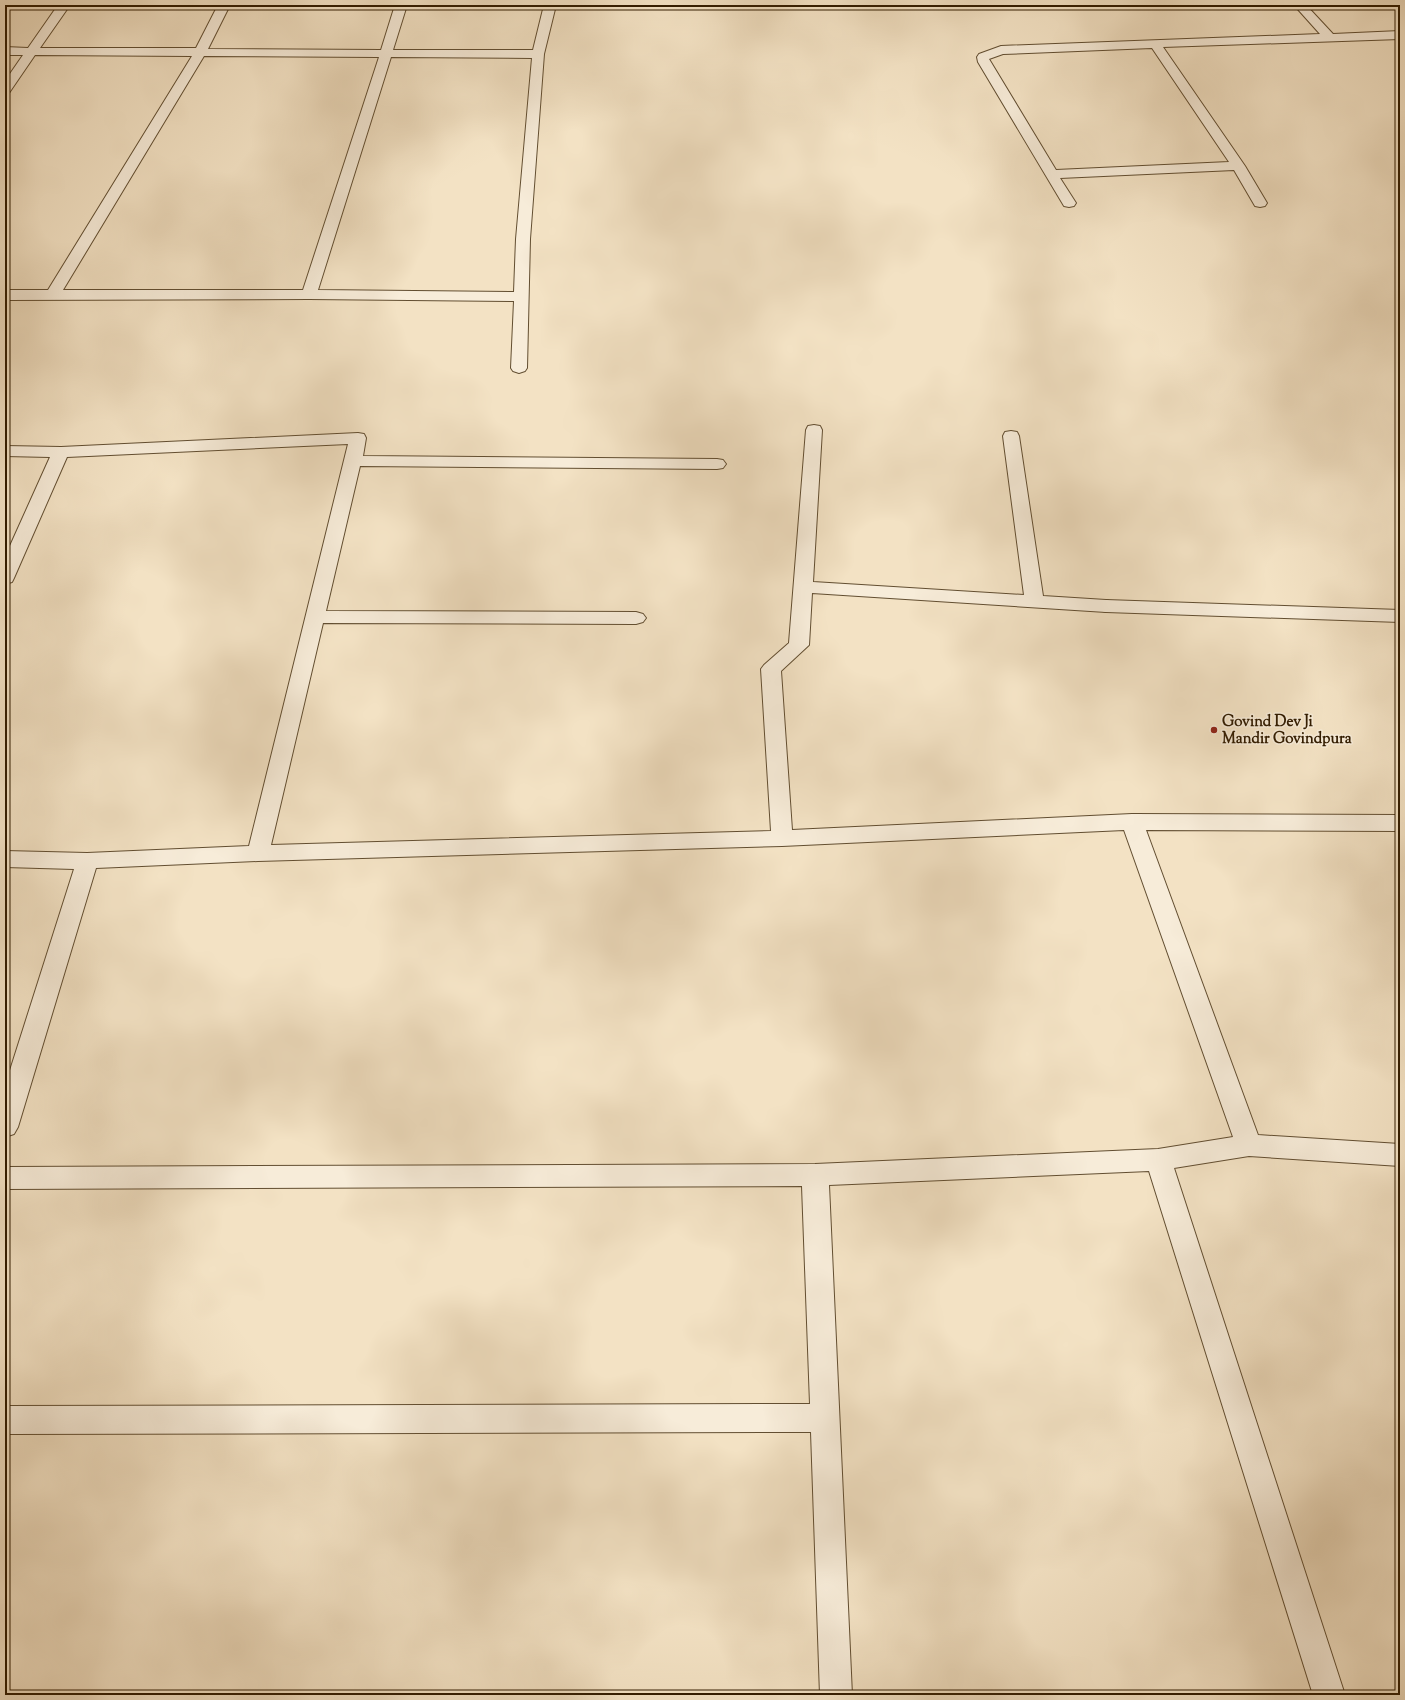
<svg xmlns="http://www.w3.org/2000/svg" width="1405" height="1700" viewBox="0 0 1405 1700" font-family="'Sorts Mill Goudy',serif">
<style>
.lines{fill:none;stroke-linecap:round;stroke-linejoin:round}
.lane-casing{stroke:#624e31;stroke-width:2}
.street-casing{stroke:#624e31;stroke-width:2}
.lane{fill:#f7ecd9;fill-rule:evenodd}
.street{fill:#f7ecd9;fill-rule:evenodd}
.poi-dot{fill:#8f2418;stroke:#f7ecd9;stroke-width:1.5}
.labels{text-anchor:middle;stroke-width:3;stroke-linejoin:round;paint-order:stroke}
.poi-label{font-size:15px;font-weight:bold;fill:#321c00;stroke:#f7ecd9;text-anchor:start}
</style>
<rect width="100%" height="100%" fill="#f3e2c4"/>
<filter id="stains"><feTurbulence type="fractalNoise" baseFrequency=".005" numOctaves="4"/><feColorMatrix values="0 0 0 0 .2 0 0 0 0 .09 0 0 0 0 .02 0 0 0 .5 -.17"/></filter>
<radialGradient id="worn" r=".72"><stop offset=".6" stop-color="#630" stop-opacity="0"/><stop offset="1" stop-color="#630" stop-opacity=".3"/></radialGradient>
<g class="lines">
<defs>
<polygon id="lane" points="1106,600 1400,610 1400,622 1106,612 1099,610 1097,606 1099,602"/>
<g id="street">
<path d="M58 5H70L40 48H196L218 5H230L208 49 381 50 395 5H407L393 50H533L544 5H556L544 54 530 239 527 368 525 371 519 373 513 371 511 368 514 301 309 299 5 300V290H48L192 56 35 55 9 93 5 94V81L23 55H5V47L28 48ZM204 56 379 57 303 290H63ZM391 57 532 58 516 239 514 292 318 290Z"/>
<path d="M1294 5H1306L1333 34 1400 31V39L1163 47 1245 166 1267 203 1265 206 1260 207 1255 206 1234 170 1060 178 1076 203 1074 206 1069 207 1064 206 978 62 977 57 979 54 1001 46 1320 34ZM1152 48 1229 162 1056 170 989 59 1003 54Z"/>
<polygon points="814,425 820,426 822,430 813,582 1024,595 1003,436 1005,432 1011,431 1017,432 1019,436 1043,596 1106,600 1113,602 1115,606 1113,610 1106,612 812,593 809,645 781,671 792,830 1132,814 1400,815 1400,831 1146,830 1258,1135 1400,1144 1400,1166 1249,1156 1174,1168 1345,1695 1313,1695 1149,1171 829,1185 852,1695 820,1695 811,1432 5,1434 5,1406 810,1404 802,1186 5,1189 5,1167 815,1164 1158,1149 1233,1137 1124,830 782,846 258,861 96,868 18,1127 14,1134 5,1137 5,1086 74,869 5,867 5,851 87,853 249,846 348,444 67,457 14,578 12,582 5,584 5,557 50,457 5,456 5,446 61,447 358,433 364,434 366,438 363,456 717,459 723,460 726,464 723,468 717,469 360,466 326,611 636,612 643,614 646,618 643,622 636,624 323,623 271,845 771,831 761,669 764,665 789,643 806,430 808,426"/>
</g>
</defs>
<use href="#lane" class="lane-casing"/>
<use href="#street" class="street-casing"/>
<use href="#lane" class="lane"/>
<use href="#street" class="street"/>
</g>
<circle class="poi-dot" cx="1214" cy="730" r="4"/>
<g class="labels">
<g class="poi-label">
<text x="1222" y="726">Govind Dev Ji<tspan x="1222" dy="17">Mandir Govindpura</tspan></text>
</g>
</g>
<rect width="1405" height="1700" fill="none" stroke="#f3e2c4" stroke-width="20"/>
<rect x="6" y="6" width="1393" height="1688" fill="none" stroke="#321c00" stroke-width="2"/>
<rect x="10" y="10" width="1385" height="1680" fill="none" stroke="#321c00"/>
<rect width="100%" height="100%" filter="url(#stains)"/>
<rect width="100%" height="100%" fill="url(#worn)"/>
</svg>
